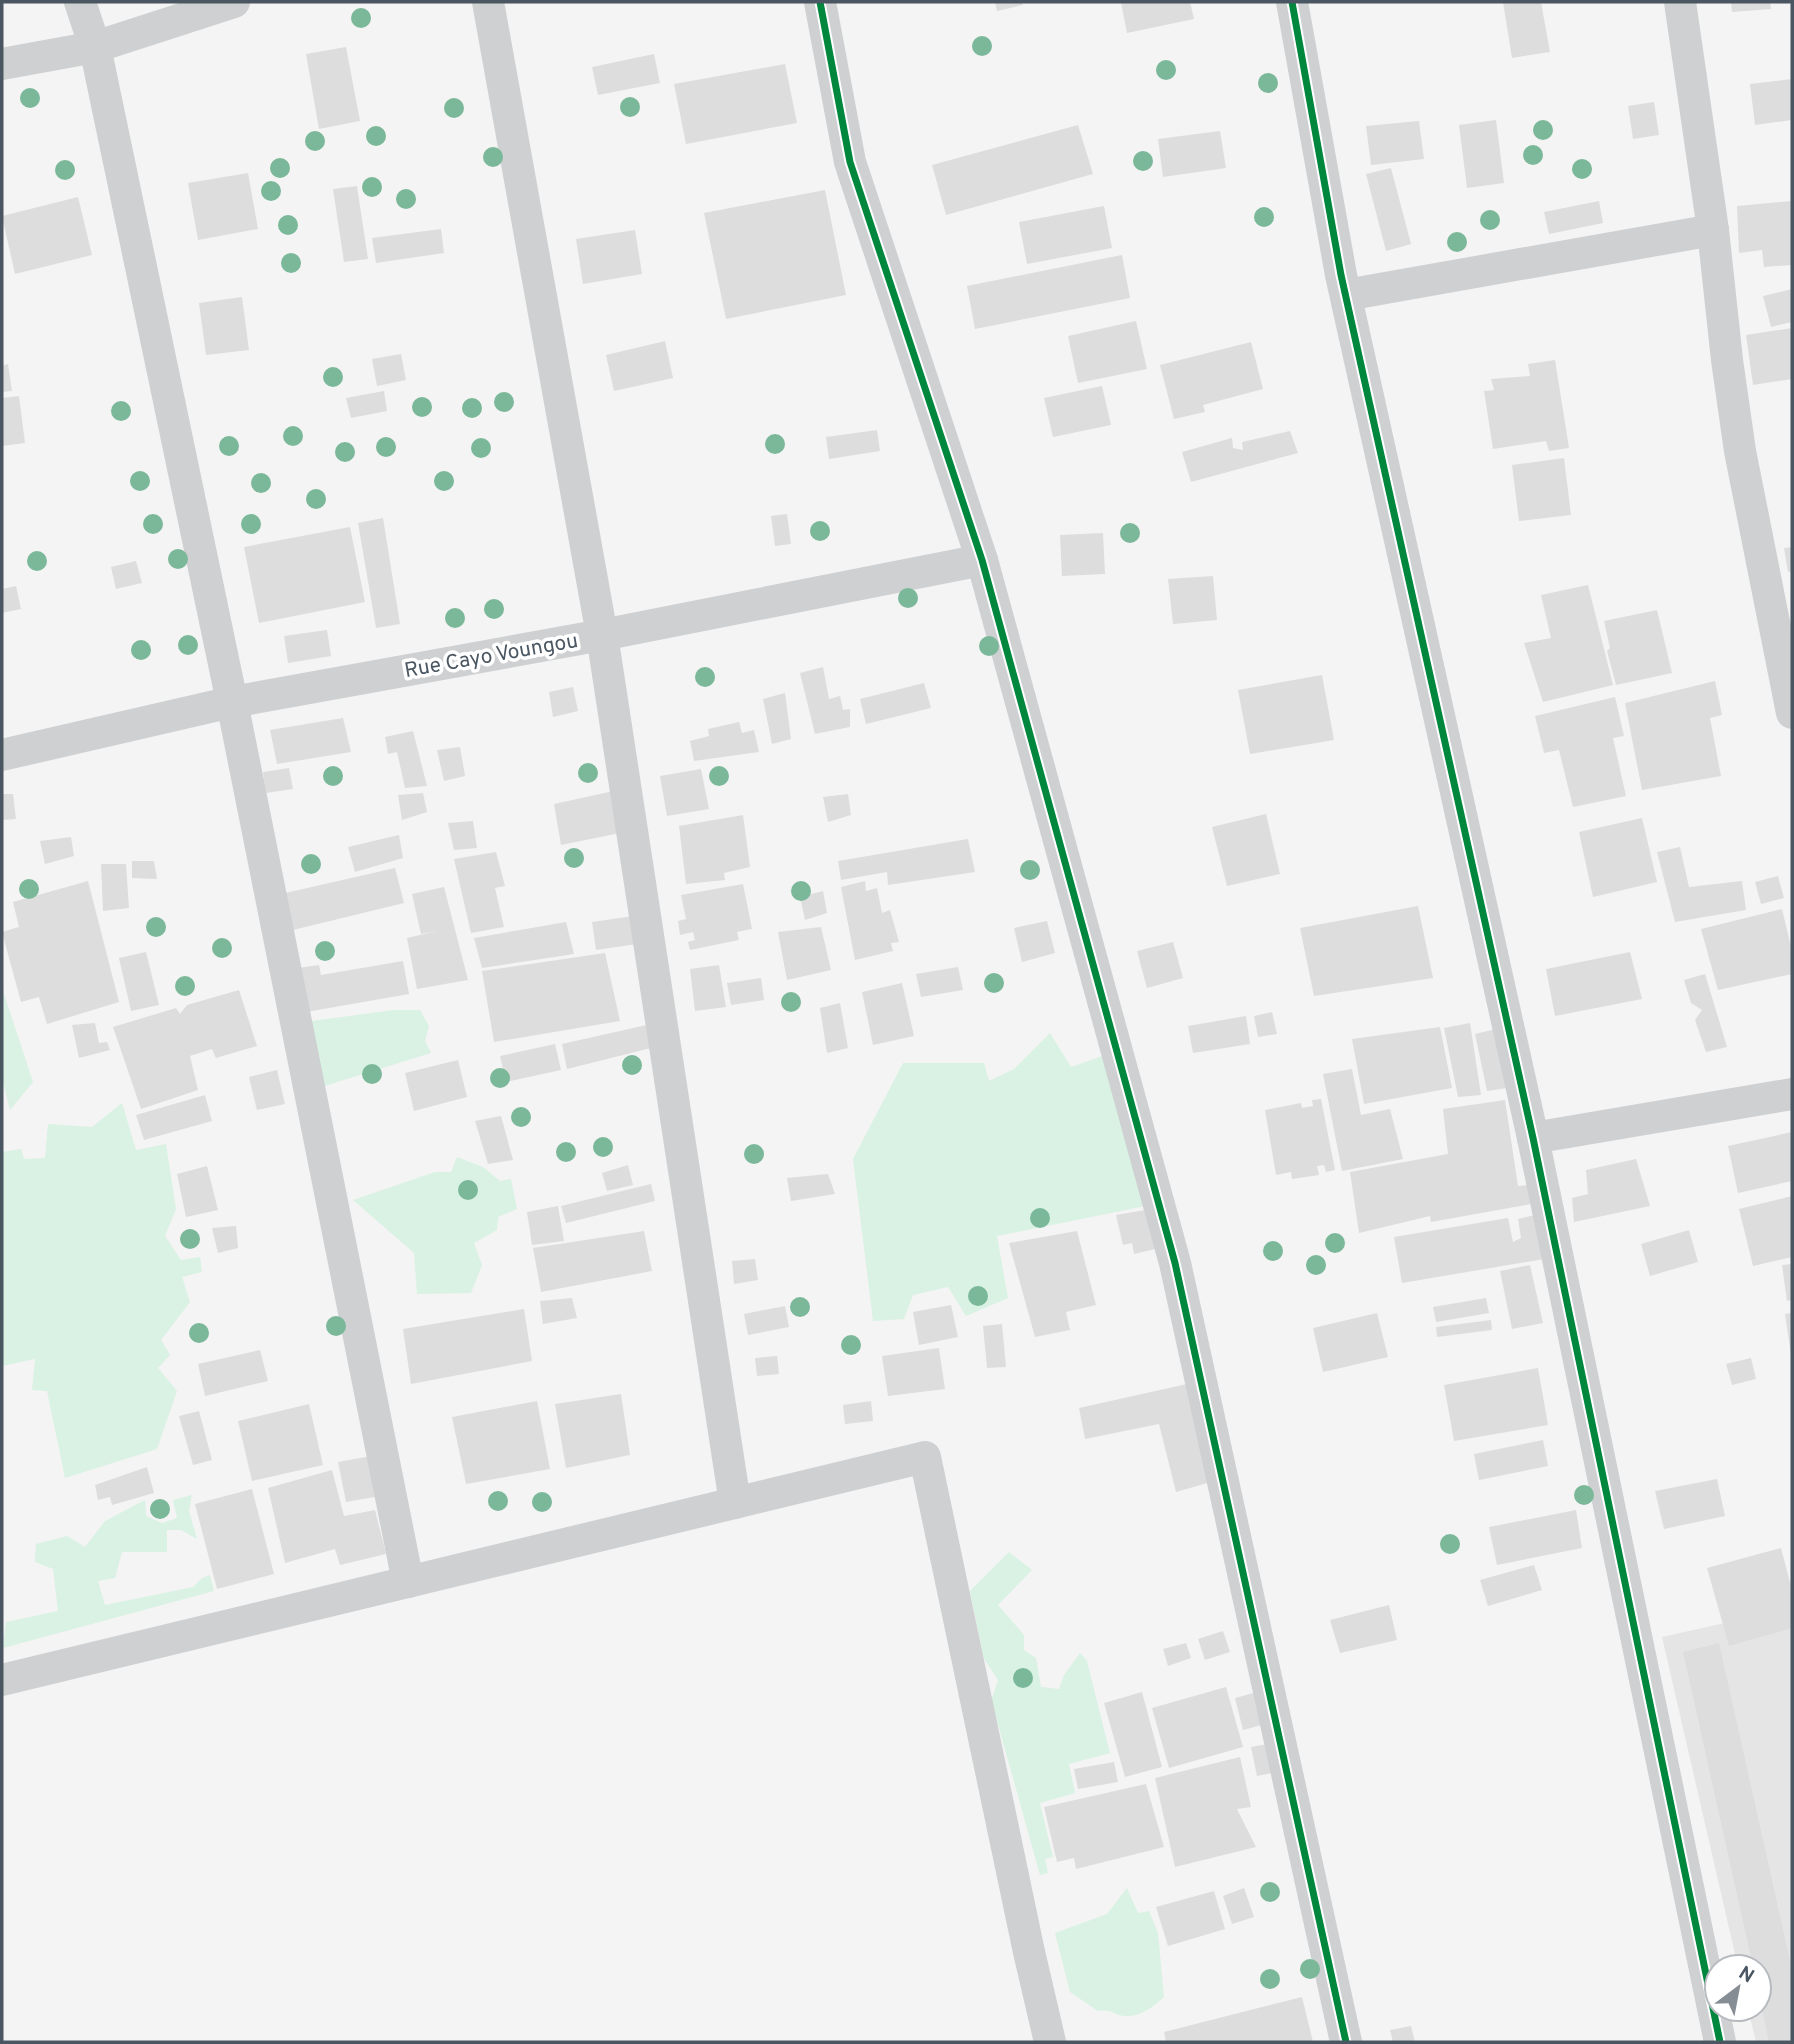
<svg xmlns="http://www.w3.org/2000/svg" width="1794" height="2044" viewBox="0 0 1794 2044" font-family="Overpass,sans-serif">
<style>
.education{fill:#e6e5e6}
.green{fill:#d9f2e3}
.building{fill:#ddddde}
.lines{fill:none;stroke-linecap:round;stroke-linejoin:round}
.street{stroke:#ced0d2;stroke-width:32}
.cycleway-casing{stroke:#fff;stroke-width:11}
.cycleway{stroke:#00873e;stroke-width:7}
.tree{fill:#7ab899}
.labels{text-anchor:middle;stroke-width:7;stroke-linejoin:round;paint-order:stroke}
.street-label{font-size:21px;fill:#4a5661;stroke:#fff}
</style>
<rect width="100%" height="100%" fill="#f4f4f4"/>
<polygon class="education" points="1792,1608 1792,2042 1756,2042 1748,2009 1759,2009 1759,1967 1738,1967 1662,1637"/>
<g class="green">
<polygon points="2,988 33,1082 10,1110 2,1078"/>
<polygon points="394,1010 420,1010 429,1026 425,1041 431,1053 318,1088 304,1022"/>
<polygon points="1050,1033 1071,1067 1131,1046 1170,1201 997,1236 1008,1298 966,1316 948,1287 913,1295 904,1319 873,1321 853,1159 903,1063 984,1063 989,1081 1014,1069"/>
<polygon points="122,1103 136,1150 166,1144 176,1209 165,1236 181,1260 200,1257 202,1272 182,1277 190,1302 161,1340 170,1355 158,1368 177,1391 157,1449 65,1478 47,1391 32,1390 35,1359 2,1366 2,1152 21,1149 24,1159 45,1158 48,1124 92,1127"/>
<polygon points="457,1157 483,1167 500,1181 511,1179 517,1209 498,1217 497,1230 474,1243 482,1265 471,1293 417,1294 414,1253 353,1200 435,1172 451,1172"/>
<polygon points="192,1495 189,1511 197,1539 181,1530 167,1530 167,1552 122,1552 115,1578 98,1581 105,1605 193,1587 202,1578 210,1575 214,1591 3,1648 6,1622 58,1611 53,1569 35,1562 36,1544 67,1536 85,1547 105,1521 145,1500 146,1516 162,1523 177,1518 173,1500"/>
<polygon points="1009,1552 1032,1570 998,1605 1024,1635 1024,1650 1036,1658 1041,1687 1059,1689 1064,1675 1080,1653 1087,1661 1110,1753 1069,1764 1075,1793 1040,1803 1053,1857 1045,1859 1048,1873 1040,1875 997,1721 987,1713 998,1680 984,1659 970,1591"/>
<path d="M1127 1888 1138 1913 1149 1911 1158 1933 1164 1997C1152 2007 1142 2017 1124 2016 1113 2015 1114 2009 1098 2011L1070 1992 1055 1933 1107 1914Z"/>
</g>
<g class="building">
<polygon points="995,2 1022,2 1023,5 997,11"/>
<polygon points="1128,2 1190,2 1194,19 1127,33 1121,3"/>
<polygon points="1503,2 1541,2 1550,52 1512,58"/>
<polygon points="1731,2 1770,2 1771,9 1732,12"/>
<polygon points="346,47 360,121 319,129 306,54"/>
<polygon points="654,54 660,83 598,95 592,67"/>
<polygon points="785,64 797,123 686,144 674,84"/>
<polygon points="1792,79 1792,120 1755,125 1750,84"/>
<polygon points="1654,102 1659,135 1633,139 1628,106"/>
<polygon points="1496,120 1504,183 1467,188 1459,125"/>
<polygon points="1419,121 1424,159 1371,165 1366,126"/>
<polygon points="1078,125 1093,174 946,215 932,165"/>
<polygon points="1220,131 1226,168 1163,177 1158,139"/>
<polygon points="1391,168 1411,244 1386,251 1366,174"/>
<polygon points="248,173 258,229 198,240 188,183"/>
<polygon points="357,186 368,259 344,262 333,189"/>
<polygon points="825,190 846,295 726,319 704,213"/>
<polygon points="78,197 92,255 15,274 2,216"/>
<polygon points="1599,201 1603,223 1549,234 1544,212"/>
<polygon points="1792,201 1792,265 1764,267 1762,250 1739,253 1737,206"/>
<polygon points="1104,206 1112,248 1027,264 1019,222"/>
<polygon points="441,229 444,253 376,263 372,238"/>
<polygon points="635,230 642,274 583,284 576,239"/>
<polygon points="1122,255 1130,298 975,329 967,286"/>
<polygon points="1792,289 1792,322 1771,327 1763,296"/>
<polygon points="242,297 249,350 206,355 199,303"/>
<polygon points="1136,321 1147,369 1078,383 1068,336"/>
<polygon points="1792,328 1792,379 1753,385 1746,335"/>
<polygon points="665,341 673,378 614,391 606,355"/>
<polygon points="1251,342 1263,389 1203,405 1205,412 1174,419 1160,365"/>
<polygon points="401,354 406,380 377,386 372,359"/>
<polygon points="1555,360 1569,448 1549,451 1546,441 1493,449 1484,391 1494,390 1491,379 1530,376 1528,364"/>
<polygon points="8,364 12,391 2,392 2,366"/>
<polygon points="1102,386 1111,425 1053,437 1044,398"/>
<polygon points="384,391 387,411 351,418 346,398"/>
<polygon points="19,396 25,443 2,446 2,398"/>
<polygon points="877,430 880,451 829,459 826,437"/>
<polygon points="1290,431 1298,453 1191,482 1182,452 1232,438 1233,448 1243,450 1242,442"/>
<polygon points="1564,458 1571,515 1519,521 1512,465"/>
<polygon points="787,514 791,544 775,546 771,516"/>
<polygon points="383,518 400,624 376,628 358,523"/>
<polygon points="350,527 365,602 259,623 244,547"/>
<polygon points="1103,533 1105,574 1062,576 1060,535"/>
<polygon points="1792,547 1792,571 1788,572 1784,548"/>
<polygon points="136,561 142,583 116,589 111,567"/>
<polygon points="1213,576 1217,620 1173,624 1168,579"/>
<polygon points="1588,585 1613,685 1543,702 1524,643 1551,638 1541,595"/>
<polygon points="16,586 21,609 2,613 2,589"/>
<polygon points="1657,610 1672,673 1616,685 1607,651 1610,648 1604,621"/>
<polygon points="327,630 331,656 288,663 284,636"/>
<polygon points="823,667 829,699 840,696 843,710 850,709 850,727 815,734 800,673"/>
<polygon points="1322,675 1334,740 1250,754 1238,690"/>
<polygon points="1715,681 1722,715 1710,718 1721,776 1642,790 1625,703"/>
<polygon points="924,683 931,708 866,724 860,699"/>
<polygon points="573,687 578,711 553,717 549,692"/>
<polygon points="785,693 791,739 772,744 763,699"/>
<polygon points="1615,697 1624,736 1613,738 1626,796 1573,807 1559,750 1544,753 1535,716"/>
<polygon points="343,718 351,752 277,764 270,730"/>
<polygon points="739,722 742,733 754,730 759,752 694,761 690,741 709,736 708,729"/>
<polygon points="413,731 427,786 405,788 397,752 388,754 385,737"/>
<polygon points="460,747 465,776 444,781 437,750"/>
<polygon points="289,768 293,789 266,793 263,772"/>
<polygon points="701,769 709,809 667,816 660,776"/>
<polygon points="618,790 625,832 561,845 554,804"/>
<polygon points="423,793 427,812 402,820 398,795"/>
<polygon points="2,794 13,794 16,819 2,820"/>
<polygon points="848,794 851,815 828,822 823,797"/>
<polygon points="1266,814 1280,874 1227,886 1212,827"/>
<polygon points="743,815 750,867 724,873 725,880 686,884 679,826"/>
<polygon points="1642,818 1657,882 1593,897 1579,832"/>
<polygon points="473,821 477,848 454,850 448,823"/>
<polygon points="399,835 403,858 355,872 348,847"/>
<polygon points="71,837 74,856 45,864 40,841"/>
<polygon points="968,839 975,872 888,885 887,872 841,880 838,861"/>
<polygon points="1680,847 1689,887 1742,881 1746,910 1675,922 1657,852"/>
<polygon points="496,852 505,886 495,888 504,927 471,933 454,859"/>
<polygon points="132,861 154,861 157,879 132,878"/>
<polygon points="101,864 126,864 129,908 103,911"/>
<polygon points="395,868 404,903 289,931 281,894"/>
<polygon points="1778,876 1784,898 1761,904 1755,882"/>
<polygon points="88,881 119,1002 47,1024 39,997 21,1002 2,932 19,927 13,902"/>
<polygon points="865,881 866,891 877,888 882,913 890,910 899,942 891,943 893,951 855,960 841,887"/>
<polygon points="743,884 752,929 737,932 739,940 690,950 688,942 695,940 693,932 680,935 678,921 686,919 681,895"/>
<polygon points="444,887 468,980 417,989 407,938 437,931 421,934 412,894"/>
<polygon points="823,891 827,913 805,920 800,897"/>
<polygon points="1418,906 1433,978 1314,996 1300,928"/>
<polygon points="1782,909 1792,951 1792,974 1718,990 1701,929"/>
<polygon points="640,915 644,943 596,950 592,922"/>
<polygon points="1047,921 1055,953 1022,962 1014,928"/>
<polygon points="566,922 574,954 482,968 474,938"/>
<polygon points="821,927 831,970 787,980 778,932"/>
<polygon points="1173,942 1183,978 1147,988 1137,951"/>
<polygon points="146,952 159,1005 131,1011 119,958"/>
<polygon points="1630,952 1642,999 1555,1016 1546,969"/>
<polygon points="605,953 620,1021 494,1042 482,971"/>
<polygon points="403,961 409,994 306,1012 298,968 319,965 321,975"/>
<polygon points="719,965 726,1007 695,1011 690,969"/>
<polygon points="958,967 963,990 921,997 916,974"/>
<polygon points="1705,974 1727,1047 1706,1052 1695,1020 1702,1010 1691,1003 1684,980"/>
<polygon points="761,978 764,1000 731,1005 727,983"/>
<polygon points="902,983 914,1036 873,1045 862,992"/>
<polygon points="239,990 257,1046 216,1058 212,1049 190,1056 198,1090 141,1109 113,1027 176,1008 180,1014 187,1005"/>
<polygon points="840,1003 848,1048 827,1053 820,1008"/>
<polygon points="1272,1012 1277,1034 1258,1037 1254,1016"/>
<polygon points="1246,1016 1250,1044 1193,1053 1188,1026"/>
<polygon points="95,1023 99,1043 107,1042 110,1050 79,1058 72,1025"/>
<polygon points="1470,1023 1481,1095 1458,1097 1444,1028"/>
<polygon points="651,1024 655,1047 567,1069 562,1044"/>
<polygon points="1440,1027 1452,1088 1364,1104 1352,1039"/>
<polygon points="1496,1029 1507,1088 1487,1091 1475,1034"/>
<polygon points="555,1044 561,1070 506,1082 500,1056"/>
<polygon points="458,1060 467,1097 414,1111 405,1073"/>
<polygon points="1352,1069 1361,1115 1390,1109 1403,1159 1342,1171 1323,1074"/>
<polygon points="277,1070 285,1104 257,1110 249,1077"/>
<polygon points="205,1095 212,1121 144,1140 136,1115"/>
<polygon points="1321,1099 1335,1170 1326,1172 1324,1165 1317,1166 1319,1175 1292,1179 1291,1172 1276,1175 1265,1110 1301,1103 1302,1108 1313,1106 1312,1100"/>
<polygon points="1505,1100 1518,1186 1528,1185 1531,1204 1431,1222 1430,1216 1359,1233 1350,1172 1448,1154 1443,1109"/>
<polygon points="501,1116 513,1160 488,1164 475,1121"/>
<polygon points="1792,1132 1792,1181 1738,1193 1728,1146"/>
<polygon points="1636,1159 1650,1206 1574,1222 1572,1198 1588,1194 1586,1170"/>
<polygon points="628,1165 633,1185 607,1191 602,1173"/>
<polygon points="207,1166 218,1210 186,1217 177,1174"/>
<polygon points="828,1174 835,1194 791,1201 787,1178"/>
<polygon points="651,1184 655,1201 566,1223 561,1206"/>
<polygon points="1792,1196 1792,1257 1753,1266 1739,1209"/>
<polygon points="558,1206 564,1241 532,1245 527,1212"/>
<polygon points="1145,1210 1155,1249 1134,1254 1132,1243 1123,1245 1116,1215"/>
<polygon points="1535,1215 1544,1259 1402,1283 1394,1237 1508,1218 1513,1242 1521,1238 1518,1219"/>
<polygon points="236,1226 238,1248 218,1253 212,1228"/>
<polygon points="1689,1230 1698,1262 1650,1276 1641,1244"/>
<polygon points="644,1231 652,1271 541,1292 533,1248"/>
<polygon points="1077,1231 1096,1305 1066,1312 1070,1330 1035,1337 1009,1243"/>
<polygon points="755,1259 758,1280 734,1284 732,1261"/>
<polygon points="1792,1264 1792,1300 1787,1301 1782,1265"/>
<polygon points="1530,1265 1543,1323 1512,1329 1500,1271"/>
<polygon points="572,1298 577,1318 543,1324 540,1301"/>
<polygon points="1486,1298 1489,1313 1436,1322 1433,1307"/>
<polygon points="951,1305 958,1337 919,1345 913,1312"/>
<polygon points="785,1306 789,1327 748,1335 744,1314"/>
<polygon points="524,1309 532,1361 411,1384 403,1329"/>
<polygon points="1377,1313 1388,1357 1323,1372 1313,1328"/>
<polygon points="1792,1313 1792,1355 1791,1355 1785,1314"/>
<polygon points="1491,1320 1492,1330 1437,1337 1436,1327"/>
<polygon points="1002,1324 1006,1367 987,1368 983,1326"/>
<polygon points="939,1348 945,1389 888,1396 882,1356"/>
<polygon points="260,1350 268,1381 205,1396 198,1364"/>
<polygon points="777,1356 779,1374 757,1376 755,1358"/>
<polygon points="1751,1358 1756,1379 1732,1385 1726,1364"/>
<polygon points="1538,1368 1548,1425 1454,1441 1444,1385"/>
<polygon points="1187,1384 1211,1482 1176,1492 1159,1424 1085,1439 1079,1408"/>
<polygon points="621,1394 630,1455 566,1468 555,1404"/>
<polygon points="537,1401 550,1469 466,1484 452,1417"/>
<polygon points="871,1401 873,1421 845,1424 843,1405"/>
<polygon points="309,1404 323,1465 252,1481 238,1421"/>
<polygon points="199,1411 212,1460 193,1465 179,1416"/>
<polygon points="1543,1440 1548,1466 1479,1480 1474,1454"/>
<polygon points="371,1456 380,1496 346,1502 338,1462"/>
<polygon points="147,1467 154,1493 112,1505 110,1497 98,1500 95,1485"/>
<polygon points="332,1470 344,1516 375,1510 386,1554 340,1565 335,1549 285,1563 268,1488"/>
<polygon points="1717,1479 1725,1516 1664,1529 1655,1491"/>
<polygon points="252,1489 274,1574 217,1589 195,1504"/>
<polygon points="1576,1510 1582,1548 1497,1565 1489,1527"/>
<polygon points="1781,1548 1792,1590 1792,1628 1729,1646 1707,1568"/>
<polygon points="1534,1565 1542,1590 1488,1606 1480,1580"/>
<polygon points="1389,1605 1397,1640 1340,1653 1330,1620"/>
<polygon points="1223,1631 1230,1652 1205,1660 1198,1639"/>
<polygon points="1186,1643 1191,1658 1168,1666 1163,1649"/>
<polygon points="1719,1643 1792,1969 1792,2042 1769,2042 1759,1995 1759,1967 1753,1967 1683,1652"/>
<polygon points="1226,1687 1243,1747 1169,1768 1152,1708"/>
<polygon points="1261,1691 1269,1723 1243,1730 1235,1698"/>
<polygon points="1142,1692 1162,1767 1125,1777 1104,1703"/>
<polygon points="1274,1743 1281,1771 1257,1776 1251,1747"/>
<polygon points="1240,1757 1251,1807 1237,1809 1256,1847 1175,1867 1155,1778"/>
<polygon points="1114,1762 1118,1782 1078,1789 1074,1769"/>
<polygon points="1146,1784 1164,1847 1076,1869 1074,1858 1057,1862 1044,1807"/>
<polygon points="1244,1888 1254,1917 1232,1924 1223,1896"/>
<polygon points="1214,1891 1225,1929 1168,1946 1156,1907"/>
<polygon points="1302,1997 1313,2042 1166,2042 1164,2032"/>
<polygon points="1411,2026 1415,2042 1393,2042 1390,2030"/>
</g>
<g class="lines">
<g class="street">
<polyline points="80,2 95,47 232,702 408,1582"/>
<polyline points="488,2 602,635 735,1503"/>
<polyline points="820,2 850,162 982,560 1175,1263 1346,2042"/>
<polyline points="1292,2 1341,275 1533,1138 1720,2042"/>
<polyline points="1680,2 1713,230 1727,360 1740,451 1792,713"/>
<polyline points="2,64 95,47 234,2"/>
<polyline points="1346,295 1713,230"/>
<polyline points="2,755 232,702 602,635 982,560"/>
<polyline points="1533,1138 1792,1094"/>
<polyline points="2,1680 925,1457 1029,1952 1050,2042"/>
</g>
<defs>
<g id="cycleway">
<polyline points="820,2 850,162 982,560 1175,1263 1346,2042"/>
<polyline points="1292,2 1341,275 1533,1138 1720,2042"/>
</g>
</defs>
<use href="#cycleway" class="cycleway-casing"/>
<use href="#cycleway" class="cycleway"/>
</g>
<g class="tree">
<circle cx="361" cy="18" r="10"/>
<circle cx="982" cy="46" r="10"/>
<circle cx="1166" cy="70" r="10"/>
<circle cx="1268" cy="83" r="10"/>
<circle cx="30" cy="98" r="10"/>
<circle cx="630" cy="107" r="10"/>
<circle cx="454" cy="108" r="10"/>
<circle cx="1543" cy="130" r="10"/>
<circle cx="376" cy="136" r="10"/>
<circle cx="315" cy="141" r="10"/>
<circle cx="1533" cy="155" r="10"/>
<circle cx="493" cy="157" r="10"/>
<circle cx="1143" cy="161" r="10"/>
<circle cx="280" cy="168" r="10"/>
<circle cx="1582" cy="169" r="10"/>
<circle cx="65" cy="170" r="10"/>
<circle cx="372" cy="187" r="10"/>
<circle cx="271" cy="191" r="10"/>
<circle cx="406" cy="199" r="10"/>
<circle cx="1264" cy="217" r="10"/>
<circle cx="1490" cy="220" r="10"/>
<circle cx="288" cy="225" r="10"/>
<circle cx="1457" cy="242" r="10"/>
<circle cx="291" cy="263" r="10"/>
<circle cx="333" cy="377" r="10"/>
<circle cx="504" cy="402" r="10"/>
<circle cx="422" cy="407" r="10"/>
<circle cx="472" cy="408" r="10"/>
<circle cx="121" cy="411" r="10"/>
<circle cx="293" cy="436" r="10"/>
<circle cx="775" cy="444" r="10"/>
<circle cx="229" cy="446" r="10"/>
<circle cx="386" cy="447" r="10"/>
<circle cx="481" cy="448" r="10"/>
<circle cx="345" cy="452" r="10"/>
<circle cx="140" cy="481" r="10"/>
<circle cx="444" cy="481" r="10"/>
<circle cx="261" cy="483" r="10"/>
<circle cx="316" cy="499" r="10"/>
<circle cx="153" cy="524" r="10"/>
<circle cx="251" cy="524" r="10"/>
<circle cx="820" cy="531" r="10"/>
<circle cx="1130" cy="533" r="10"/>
<circle cx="178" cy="559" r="10"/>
<circle cx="37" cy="561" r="10"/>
<circle cx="908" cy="598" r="10"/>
<circle cx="494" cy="609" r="10"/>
<circle cx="455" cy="618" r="10"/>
<circle cx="188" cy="645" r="10"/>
<circle cx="989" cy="646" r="10"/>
<circle cx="141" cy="650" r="10"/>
<circle cx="705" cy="677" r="10"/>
<circle cx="588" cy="773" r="10"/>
<circle cx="333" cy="776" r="10"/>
<circle cx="719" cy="776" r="10"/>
<circle cx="574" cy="858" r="10"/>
<circle cx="311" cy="864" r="10"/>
<circle cx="1030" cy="870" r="10"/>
<circle cx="29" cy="889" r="10"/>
<circle cx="801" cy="891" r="10"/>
<circle cx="156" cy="927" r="10"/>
<circle cx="222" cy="948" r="10"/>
<circle cx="325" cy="951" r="10"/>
<circle cx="994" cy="983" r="10"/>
<circle cx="185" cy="986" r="10"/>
<circle cx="791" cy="1002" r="10"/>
<circle cx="632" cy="1065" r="10"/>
<circle cx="372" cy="1074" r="10"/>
<circle cx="500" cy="1078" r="10"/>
<circle cx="521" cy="1117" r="10"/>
<circle cx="603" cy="1147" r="10"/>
<circle cx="566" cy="1152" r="10"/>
<circle cx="754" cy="1154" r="10"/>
<circle cx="468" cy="1190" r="10"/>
<circle cx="1040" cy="1218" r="10"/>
<circle cx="190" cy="1239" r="10"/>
<circle cx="1335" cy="1243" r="10"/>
<circle cx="1273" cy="1251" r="10"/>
<circle cx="1316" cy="1265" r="10"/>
<circle cx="978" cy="1296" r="10"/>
<circle cx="800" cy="1307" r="10"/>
<circle cx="336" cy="1326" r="10"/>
<circle cx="199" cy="1333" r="10"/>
<circle cx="851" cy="1345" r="10"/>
<circle cx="1584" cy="1495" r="10"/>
<circle cx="498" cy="1501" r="10"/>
<circle cx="542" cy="1502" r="10"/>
<circle cx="160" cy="1509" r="10"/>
<circle cx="1450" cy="1544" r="10"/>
<circle cx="1023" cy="1678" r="10"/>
<circle cx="1270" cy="1892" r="10"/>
<circle cx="1310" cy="1969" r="10"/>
<circle cx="1270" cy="1979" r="10"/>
</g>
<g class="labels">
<g class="street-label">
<text transform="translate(491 655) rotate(-10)" y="7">Rue Cayo Voungou</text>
</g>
</g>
<rect width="1794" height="2044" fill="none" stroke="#4a5661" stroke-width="7"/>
<g transform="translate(1738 1988) rotate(32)"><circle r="33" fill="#ffffff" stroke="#b7bbc0" stroke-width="2"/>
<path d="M0-5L12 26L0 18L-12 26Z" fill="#868d94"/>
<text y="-10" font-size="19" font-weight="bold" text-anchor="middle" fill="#4a5661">N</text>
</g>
</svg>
